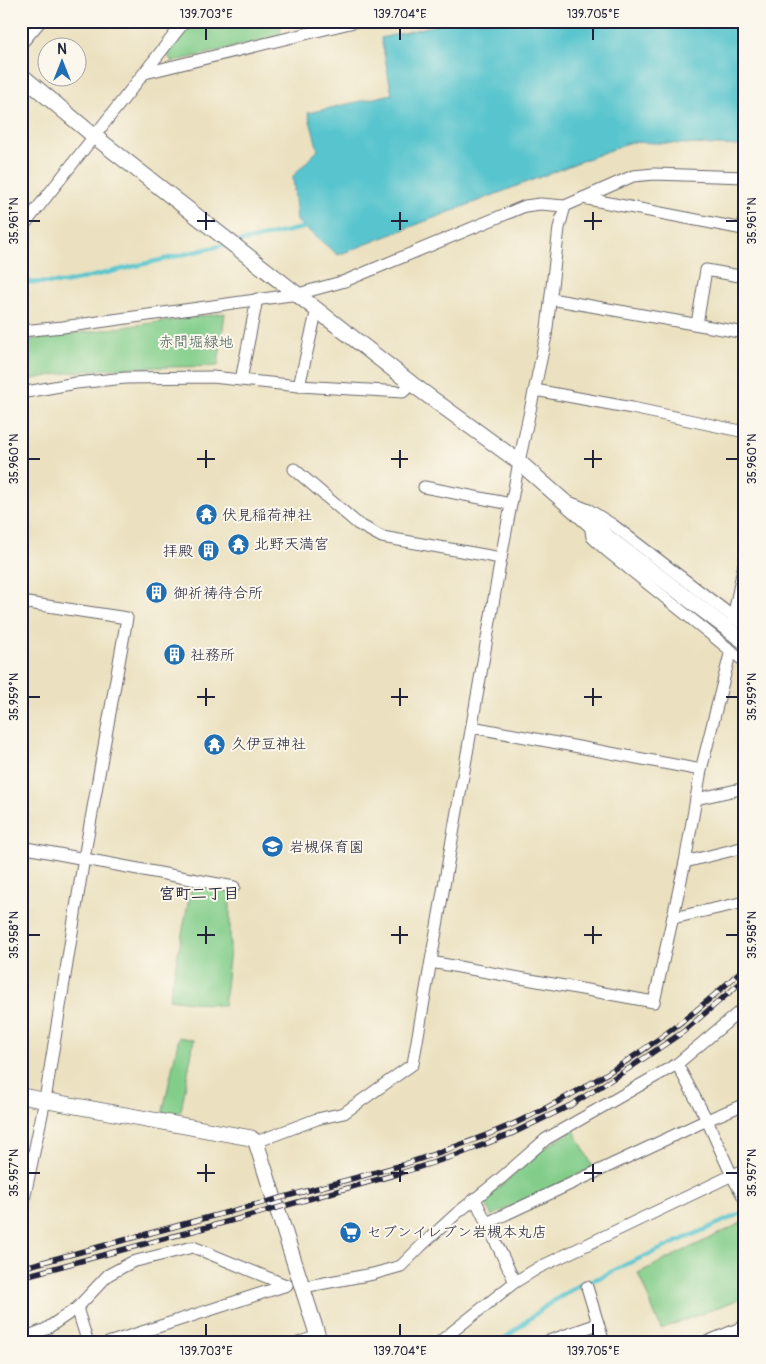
<svg xmlns="http://www.w3.org/2000/svg" width="766" height="1364" viewBox="0 0 766 1364" font-family="Pangolin,'Klee One',sans-serif">
<style>
.green{fill:#82cd8a;stroke:#527862}
.water{fill:#58c5ce;stroke:#3d7484}
.lines{fill:none;stroke-linecap:round;stroke-linejoin:round}
.stream{stroke:#58c5ce;stroke-width:4.5}
.minor-casing{stroke:#68656a;stroke-width:13}
.tertiary-casing{stroke:#68656a;stroke-width:17}
.minor{stroke:#fff;stroke-width:11}
.tertiary{stroke:#fff;stroke-width:15}
.rail-casing{stroke:#22223b;stroke-width:5.5}
.rail{stroke:#fbf7ec;stroke-width:4;stroke-dasharray:11;stroke-linecap:butt}
.ticks{fill:none;stroke:#22223b;stroke-width:2}
.labels{text-anchor:middle;stroke-width:4;stroke-linejoin:round;paint-order:stroke}
.park-label{font-size:15px;fill:#445e57;stroke:#fbf7ec}
.poi-label{font-size:15px;fill:#22223b;stroke:#fbf7ec;text-anchor:start}
.neighbourhood-label{font-size:16px;font-weight:bold;fill:#22223b;stroke:#fbf7ec}
.neatline{fill:none;stroke:#22223b;stroke-width:2}
.ticks-label{font-size:12px;text-anchor:middle;fill:#22223b}
</style>
<rect width="100%" height="100%" fill="#fbf7ec"/>
<filter id="ink" filterUnits="userSpaceOnUse"><feTurbulence type="fractalNoise" baseFrequency=".02" numOctaves="2"/><feDisplacementMap in="SourceGraphic" scale="10" xChannelSelector="R" yChannelSelector="G"/><feConvolveMatrix kernelMatrix="1 2 1 2 8 2 1 2 1" color-interpolation-filters="sRGB"/></filter>
<filter id="wash" filterUnits="userSpaceOnUse"><feTurbulence type="fractalNoise" baseFrequency=".0096" numOctaves="4" result="noise"/><feDisplacementMap in="SourceGraphic" scale="20" xChannelSelector="R" yChannelSelector="G"/><feGaussianBlur stdDeviation="1.12" result="paint"/><feColorMatrix in="noise" values="0 0 0 0 0 0 0 0 0 0 0 0 0 0 0 0 0 1.4 0 .05"/><feComposite in="paint" operator="in"/></filter>
<g filter="url(#wash)">
<rect width="100%" height="100%" fill="#ebe1c0"/>
<g class="green">
<polygon points="189,21 280,21 281,36 172,62 166,52"/>
<path d="M225 313 218 366C153 368 85 365 21 382V341Z"/>
<polygon points="192,884 230,889 230,949 224,1006 169,999"/>
<polygon points="179,1037 194,1040 181,1111 171,1116 162,1115"/>
<polygon points="574,1130 593,1167 492,1216 484,1200 543,1149"/>
<polygon points="745,1221 745,1297 661,1329 638,1273"/>
</g>
<polygon class="water" points="453,21 738,21 745,26 745,146 631,142 338,255 297,221 293,176 318,150 308,113 392,94 381,38"/>
<g class="lines">
<g class="stream">
<polyline points="235,243 311,226"/>
<polyline points="21,282 64,283 228,244"/>
<polyline points="499,1343 547,1305 583,1283 599,1278 627,1264 742,1213"/>
</g>
</g>
</g>
<g filter="url(#ink)">
<g class="lines">
<defs>
<g id="minor">
<polyline points="145,73 358,21"/>
<polyline points="583,198 743,229 745,216"/>
<polyline points="21,229 185,21"/>
<polyline points="551,299 745,333"/>
<polyline points="697,324 706,270 745,277"/>
<polyline points="21,331 63,327 298,294 345,281 525,206 540,204 565,206 633,176 654,174 745,177"/>
<polyline points="241,380 257,299"/>
<polyline points="299,386 317,309"/>
<polyline points="535,390 632,408 745,432"/>
<polyline points="21,393 76,383 126,378 212,377 299,386 403,392 412,384"/>
<polyline points="294,469 358,524 382,537 501,558"/>
<polyline points="424,487 511,504"/>
<polyline points="569,502 589,510 613,525 745,626"/>
<polyline points="590,524 592,537 607,551 745,662"/>
<polyline points="21,602 127,618 84,858 45,1100 21,1214"/>
<polyline points="733,618 745,559"/>
<polyline points="472,727 701,770"/>
<polyline points="696,799 745,788"/>
<polyline points="21,847 234,887"/>
<polyline points="685,862 745,847"/>
<polyline points="673,918 745,902"/>
<polyline points="431,962 654,1002 685,862 701,770 731,650"/>
<polyline points="677,1064 707,1120 732,1176 745,1200"/>
<polyline points="256,1142 317,1119 344,1113 413,1064 501,558 519,462 546,336 559,228 565,206"/>
<polyline points="475,1199 515,1282"/>
<polyline points="487,1223 707,1120 745,1104"/>
<polyline points="303,1287 373,1274 401,1266 421,1246 456,1214 500,1179 546,1139 677,1064 745,1007"/>
<polyline points="587,1287 604,1343"/>
<polyline points="77,1308 88,1343"/>
<polyline points="21,1339 46,1329 77,1308 108,1275 132,1262 193,1247 286,1285"/>
<polyline points="108,1343 287,1285"/>
<polyline points="298,1343 317,1336"/>
<polyline points="438,1343 515,1282 538,1268 745,1169"/>
<polyline points="543,1343 598,1324"/>
<polyline points="704,1343 745,1326"/>
</g>
<g id="tertiary">
<polyline points="21,41 38,21"/>
<polyline points="21,75 94,136 412,384 519,462 590,524 745,642"/>
<polyline points="21,1096 251,1138 256,1142 320,1343"/>
</g>
</defs>
<use href="#minor" class="minor-casing"/>
<use href="#tertiary" class="tertiary-casing"/>
<use href="#minor" class="minor"/>
<use href="#tertiary" class="tertiary"/>
<defs>
<g id="rail">
<path d="M21 1268 399 1166C435 1154 471 1142 506 1127 519 1122 531 1115 544 1109 616 1072 687 1023 745 967"/>
<polyline points="21,1277 245,1217 401,1173 457,1155 511,1134 571,1105 628,1069 683,1032 745,979"/>
</g>
</defs>
<use href="#rail" class="rail-casing"/>
<use href="#rail" class="rail"/>
</g>
</g>
<path class="ticks" d="M206 28V40M400 28V40M593 28V40M206 212V230M400 212V230M593 212V230M28 221H40M197 221H215M391 221H408M584 221H602M726 221H738M206 450V468M400 450V468M593 450V468M28 459H40M197 459H215M391 459H408M584 459H602M726 459H738M206 688V706M400 688V706M593 688V706M28 697H40M197 697H215M391 697H408M584 697H602M726 697H738M206 926V944M400 926V944M593 926V944M28 935H40M197 935H215M391 935H408M584 935H602M726 935H738M206 1164V1182M400 1164V1182M593 1164V1182M28 1173H40M197 1173H215M391 1173H408M584 1173H602M726 1173H738M206 1324V1336M400 1324V1336M593 1324V1336"/>
<defs>
<symbol id="temple-disc" viewBox="-11 -11 22 22"><circle r="9.5" fill="#1f6fb2" stroke="#fbf7ec"/><path d="M0-6L5-2H3V0L6.5 2.5H4V6H1.5V3h-3V6H-4V2.5H-6.5L-3 0V-2H-5Z" fill="#fff"/></symbol>
<symbol id="building-disc" viewBox="-11 -11 22 22"><circle r="9.5" fill="#1f6fb2" stroke="#fbf7ec"/><path d="M-4-6H4V6H1V3H-1V6H-4ZM-2.5-4.3h1.7v1.8h-1.7ZM.8-4.3h1.7v1.8H.8ZM-2.5-1h1.7V.8h-1.7ZM.8-1h1.7V.8H.8Z" fill="#fff"/></symbol>
<symbol id="school-disc" viewBox="-11 -11 22 22"><circle r="9.5" fill="#1f6fb2" stroke="#fbf7ec"/><path d="M0-5L7-2L0 1L-7-2ZM-4 1L0 2.5L4 1V4Q0 6-4 4Z" fill="#fff"/></symbol>
<symbol id="supermarket-disc" viewBox="-11 -11 22 22"><circle r="9.5" fill="#1f6fb2" stroke="#fbf7ec"/><path d="M-6-5.5h2.5l.6 2H6L4.5 2H-2.5L-4.4-4H-6ZM-1.5 3.2a1.3 1.3 0 1 0 .1 0ZM3 3.2a1.3 1.3 0 1 0 .1 0Z" fill="#fff"/></symbol>
</defs>
<g fill-rule="evenodd">
<use href="#temple-disc" x="194" y="502" width="25" height="25"/>
<use href="#temple-disc" x="226" y="532" width="25" height="25"/>
<use href="#building-disc" x="196" y="538" width="25" height="25"/>
<use href="#building-disc" x="144" y="580" width="25" height="25"/>
<use href="#building-disc" x="162" y="642" width="25" height="25"/>
<use href="#temple-disc" x="202" y="732" width="25" height="25"/>
<use href="#school-disc" x="260" y="834" width="25" height="25"/>
<use href="#supermarket-disc" x="338" y="1220" width="25" height="25"/>
</g>
<g class="labels">
<g class="park-label">
<text x="196" y="347">赤間堀緑地</text>
</g>
<g class="poi-label">
<text x="222" y="520">伏見稲荷神社</text>
<text x="254" y="549">北野天満宮</text>
<text x="193" y="556" text-anchor="end">拝殿</text>
<text x="173" y="598">御祈祷待合所</text>
<text x="190" y="660">社務所</text>
<text x="231" y="749">久伊豆神社</text>
<text x="289" y="852">岩槻保育園</text>
<text x="367" y="1237">セブンイレブン岩槻本丸店</text>
</g>
<g class="neighbourhood-label">
<text x="199" y="899">宮町二丁目</text>
</g>
</g>
<rect width="766" height="1364" fill="none" stroke="#fbf7ec" stroke-width="55"/>
<g transform="translate(62 62)"><circle r="24" fill="#fbf7ec" stroke="#a4a2a5"/>
<path d="M0-4L9 19L0 12L-9 19Z" fill="#1f6fb2"/>
<text y="-8" font-size="14" font-weight="bold" text-anchor="middle" fill="#22223b">N</text>
</g>
<rect x="28" y="28" width="710" height="1308" class="neatline"/>
<g class="ticks-label">
<text x="206" y="18">139.703°E</text>
<text x="400" y="18">139.704°E</text>
<text x="593" y="18">139.705°E</text>
<text transform="translate(14 221) rotate(-90)" y="4">35.961°N</text>
<text transform="translate(752 221) rotate(-90)" y="4">35.961°N</text>
<text transform="translate(14 459) rotate(-90)" y="4">35.960°N</text>
<text transform="translate(752 459) rotate(-90)" y="4">35.960°N</text>
<text transform="translate(14 697) rotate(-90)" y="4">35.959°N</text>
<text transform="translate(752 697) rotate(-90)" y="4">35.959°N</text>
<text transform="translate(14 935) rotate(-90)" y="4">35.958°N</text>
<text transform="translate(752 935) rotate(-90)" y="4">35.958°N</text>
<text transform="translate(14 1173) rotate(-90)" y="4">35.957°N</text>
<text transform="translate(752 1173) rotate(-90)" y="4">35.957°N</text>
<text x="206" y="1355">139.703°E</text>
<text x="400" y="1355">139.704°E</text>
<text x="593" y="1355">139.705°E</text>
</g>
</svg>
